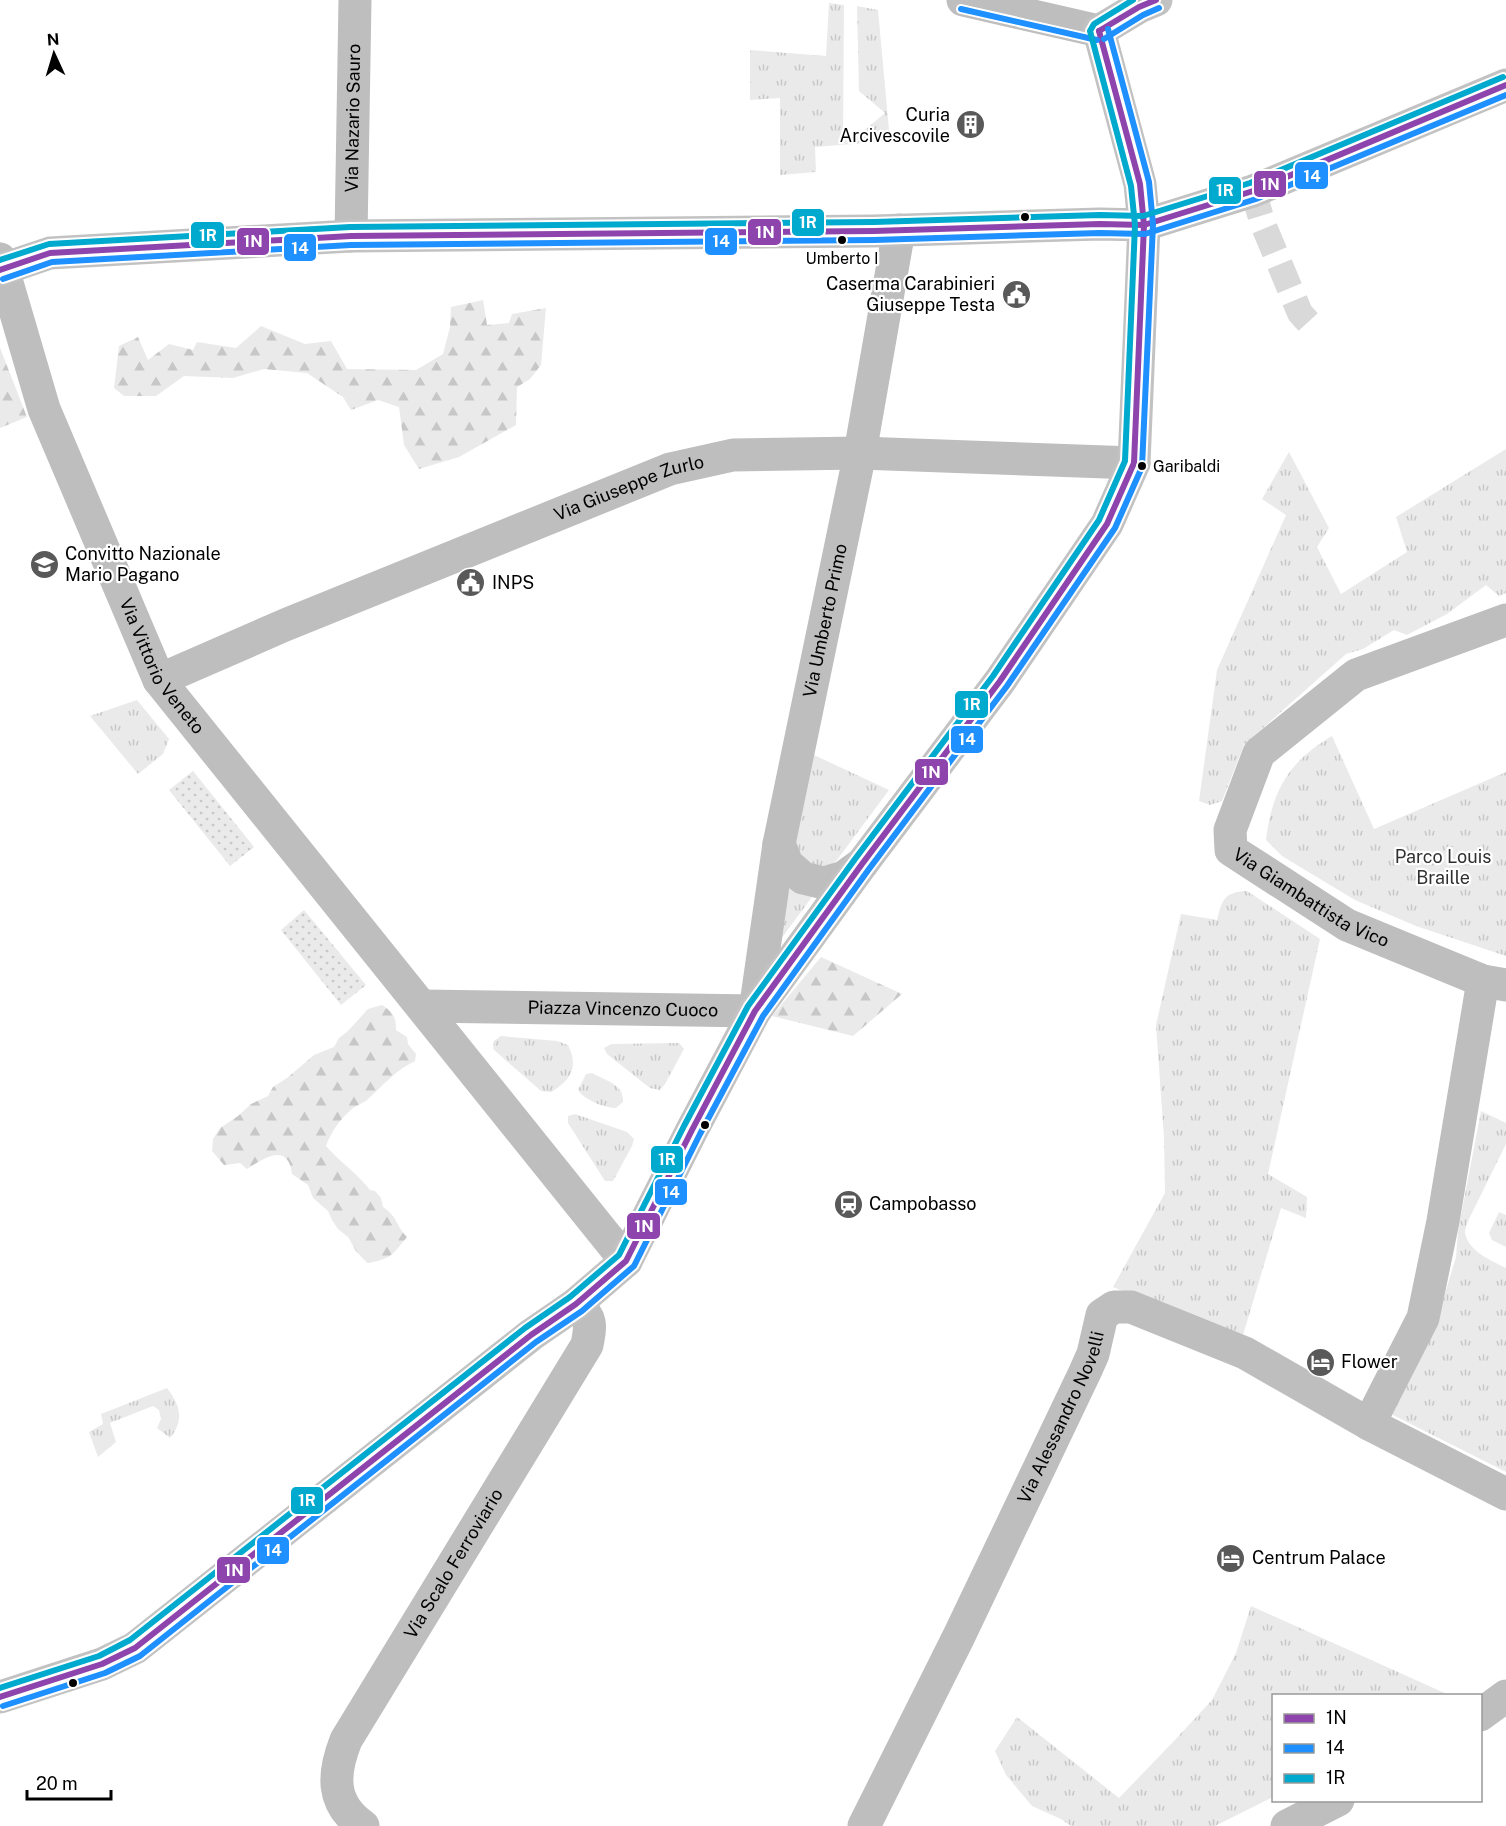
<svg xmlns="http://www.w3.org/2000/svg" width="1506" height="1826" viewBox="0 0 1506 1826" font-family="'Public Sans',sans-serif">
<style>
.grass{fill:url(#grass-tufts)}
.forest{fill:url(#forest-firs)}
.garden{fill:url(#garden-dots)}
.lines{fill:none;stroke-linecap:round;stroke-linejoin:round}
.pedestrian-tunnel{stroke:#d9d9d9;stroke-width:26;stroke-dasharray:26 13;stroke-linecap:butt}
.minor{stroke:#bebebe;stroke-width:33}
.tertiary{stroke:#bebebe;stroke-width:33}
.secondary{stroke:#c2c2c2;stroke-width:33}
.bus-1-casing{stroke:#fff;stroke-width:10}
.bus-2-casing{stroke:#fff;stroke-width:10}
.bus-3-casing{stroke:#fff;stroke-width:10}
.bus-1{stroke:#8e44ad;stroke-width:6}
.bus-2{stroke:#1e90ff;stroke-width:6}
.bus-3{stroke:#00a9ce;stroke-width:6}
.bus-dot{fill:#000;stroke:#fff;stroke-width:2}
.labels{text-anchor:middle;stroke-width:4.5;stroke-linejoin:round;paint-order:stroke}
.bus-label{font-size:16px;fill:#000;stroke:#fff}
.poi-label{font-size:18px;fill:#000;stroke:#fff;text-anchor:start}
.street-label{font-size:18px;fill:#000;stroke:#fff}
.park-label{font-size:18px;fill:#303030;stroke:#fff}
.line-badge{stroke:#fff;stroke-width:2}
.badge-label{font-size:16px;text-anchor:middle;font-weight:bold;fill:#fff}
</style>
<defs>
<pattern id="grass-tufts" width="24" height="20" patternUnits="userSpaceOnUse" patternTransform="scale(1.5)"><rect width="24" height="20" fill="#eaeaea"/><path d="M3 7l-1-3M5 7V3M7 7l1-3M15 17l-1-3M17 17v-4M19 17l1-3" fill="none" stroke="#c7c7c7"/></pattern>
<pattern id="forest-firs" width="22" height="20" patternUnits="userSpaceOnUse" patternTransform="scale(1.5)"><rect width="22" height="20" fill="#eaeaea"/><path d="M5 1l3.5 6h-7zM16 11l3.5 6h-7z" fill="#c7c7c7"/></pattern>
<pattern id="garden-dots" width="8" height="8" patternUnits="userSpaceOnUse" patternTransform="scale(1.5)"><rect width="8" height="8" fill="#eaeaea"/><path d="M2 2h.1M6 6h.1" fill="none" stroke="#c7c7c7" stroke-width="1.8" stroke-linecap="round"/></pattern>
</defs>
<rect width="100%" height="100%" fill="#fff"/>
<g class="grass">
<polygon points="829,3 844,5 843,132 860,134 885,113 859,91 857,6 878,10 890,141 815,147 816,172 780,175 780,98 750,100 750,50 826,56"/>
<polygon points="1506,449 1506,593 1499,596 1486,585 1447,614 1407,635 1394,630 1363,649 1346,654 1244,745 1222,801 1210,805 1199,801 1217,670 1286,515 1262,499 1289,452 1329,528 1317,547 1341,594 1407,552 1396,517"/>
<polygon points="137,700 169,739 163,754 138,774 90,716"/>
<path d="M1332 736 1374 829 1506 772V956L1416 926 1355 900 1282 856 1266 840C1272 791 1288 762 1332 736Z"/>
<polygon points="814,755 889,790 837,860 828,867 814,868 797,852 796,841"/>
<polygon points="788,885 812,897 775,947"/>
<path d="M1247 891 1320 939 1268 1174 1307 1197 1306 1218 1281 1208 1243 1335 1200 1322 1113 1287 1165 1193 1164 1138 1156 1025 1181 914 1217 920C1222 900 1224 892 1247 891Z"/>
<path d="M501 1036 557 1041 568 1045C579 1067 571 1080 551 1092L541 1091 493 1049 494 1041Z"/>
<polygon points="679,1043 684,1049 665,1084 660,1090 650,1088 607,1054 604,1048 611,1044"/>
<path d="M592 1073C606 1081 624 1084 623 1102L616 1108C605 1108 584 1100 578 1090L586 1074Z"/>
<path d="M1481 1111 1506 1123V1144L1469 1219C1467 1223 1465 1229 1465 1233 1468 1251 1492 1261 1506 1268V1472L1385 1411 1440 1310 1456 1257 1458 1231Z"/>
<polygon points="575,1114 627,1132 634,1139 632,1146 613,1181 605,1181 568,1123 568,1116"/>
<polygon points="1499,1212 1506,1215 1506,1247 1492,1240 1489,1233"/>
<path d="M167 1388C180 1405 185 1420 170 1438L157 1428 161 1419 159 1410 153 1406 110 1423 116 1442 98 1457 89 1432 103 1424 101 1414Z"/>
<polygon points="1251,1606 1449,1695 1274,1696 1273,1797 1215,1826 1071,1826 1061,1819 1032,1806 1006,1775 995,1751 1017,1717 1119,1798 1173,1742 1212,1700 1236,1653"/>
</g>
<g class="forest">
<polygon points="483,300 487,325 509,323 512,314 546,308 541,365 530,379 517,387 516,425 459,457 419,469 404,445 399,407 378,400 351,410 343,397 307,373 264,369 233,378 184,376 156,396 124,396 114,388 119,346 138,337 148,360 169,344 193,350 197,342 236,348 261,326 305,344 331,341 347,369 416,370 443,354 450,327 451,307"/>
<polygon points="0,348 27,417 0,428"/>
<polygon points="821,957 902,994 853,1036 772,1016"/>
<path d="M382 1005C393 1012 396 1017 396 1030L407 1037 408 1044 416 1054 415 1061C396 1070 383 1085 368 1099 364 1103 357 1105 352 1109 340 1119 331 1132 326 1146 340 1162 358 1174 370 1190L375 1191 381 1198 383 1207C399 1218 395 1225 407 1237 392 1255 392 1259 367 1263L356 1251 348 1237 338 1229 332 1220 328 1211 313 1198 308 1185 292 1174C288 1141 263 1159 247 1169L240 1163 224 1165 212 1151 213 1139 220 1128 238 1116 251 1104 268 1096 273 1087 287 1078 314 1055 334 1047 339 1038 348 1031 368 1009Z"/>
</g>
<g class="garden">
<polygon points="193,771 254,847 230,866 169,790"/>
<polygon points="304,910 366,985 341,1005 281,930"/>
</g>
<g class="lines">
<polyline class="pedestrian-tunnel" points="1253,191 1263,224 1300,313 1311,325"/>
<g class="minor">
<polyline points="963,0 1099,31"/>
<path id="s1" d="M351 236 355 0"/>
<path id="s2" d="M0 259 44 409 159 680 626 1261"/>
<path id="s3" d="M1506 620 1356 675 1259 753 1230 830 1231 850 1347 925 1483 981 1506 985"/>
<path id="s4" d="M159 680 285 625 670 469 733 455 860 453 1134 463"/>
<polyline points="779,844 787,864 803,878 824,883 844,877 862,864"/>
<path id="s5" d="M422 1006 755 1011 779 844 860 453 899 230"/>
<polyline points="1369,1424 1423,1318 1443,1221 1483,981"/>
<path id="s6" d="M363 1826C330 1803 333 1773 346 1740L587 1345C591 1324 592 1318 576 1304"/>
<path id="s7" d="M864 1826 959 1636 1085 1372 1093 1354 1102 1315 1114 1307H1131L1245 1353 1369 1424 1506 1494"/>
</g>
<g class="tertiary">
<polyline points="1480,1715 1506,1696"/>
<polyline points="1287,1826 1338,1800"/>
</g>
<g class="secondary">
<polyline points="0,270 50,253 351,236 874,231 1100,224 1144,225 1253,191 1506,85"/>
<polyline points="0,1697 102,1664 135,1648 531,1335 576,1304 626,1261 692,1130 755,1011 862,864 1000,681 1107,524 1134,463 1144,225 1140,184 1099,31 1139,7 1156,0"/>
</g>
<defs>
<g id="bus-1">
<polyline points="1099,31 1139,7 1156,0"/>
<polyline points="0,270 50,253 351,236 874,231 1100,224 1144,225 1253,191 1506,85"/>
<polyline points="0,1697 102,1664 135,1648 531,1335 576,1304 626,1261 692,1130 755,1011 862,864 1000,681 1107,524 1134,463 1144,225 1140,184 1099,31"/>
</g>
<g id="bus-2">
<polyline points="961,9 1097,40"/>
<polyline points="1104,39 1143,15 1159,8"/>
<polyline points="3,279 52,262 351,245 874,240 1100,233 1145,234 1256,199 1506,95"/>
<polyline points="3,1706 105,1673 140,1656 536,1342 582,1311 634,1266 700,1134 763,1016 869,869 1007,686 1115,528 1142,467 1153,224 1149,182 1108,29"/>
</g>
<g id="bus-3">
<polyline points="0,260 49,244 350,227 874,222 1100,215 1143,216 1250,183 1503,77"/>
<polyline points="0,1688 99,1656 130,1640 525,1328 570,1297 619,1255 684,1126 748,1006 855,859 993,676 1099,520 1125,461 1135,225 1131,186 1090,31 1094,24 1133,0"/>
</g>
</defs>
<use href="#bus-1" class="bus-1-casing"/>
<use href="#bus-2" class="bus-2-casing"/>
<use href="#bus-3" class="bus-3-casing"/>
<use href="#bus-1" class="bus-1"/>
<use href="#bus-2" class="bus-2"/>
<use href="#bus-3" class="bus-3"/>
</g>
<defs>
<symbol id="building-disc" viewBox="-11 -11 22 22"><circle r="9.5" fill="#595959" stroke="#fff"/><path d="M-4-6H4V6H1V3H-1V6H-4ZM-2.5-4.3h1.7v1.8h-1.7ZM.8-4.3h1.7v1.8H.8ZM-2.5-1h1.7V.8h-1.7ZM.8-1h1.7V.8H.8Z" fill="#fff"/></symbol>
<symbol id="civic-disc" viewBox="-11 -11 22 22"><circle r="9.5" fill="#595959" stroke="#fff"/><path d="M-.6-6.5H3V-4.5H.6V-3L4-1V1h2V6H-6V1h2V-1L-.6-3ZM-1.2 2.5V6h2.4V2.5Z" fill="#fff"/></symbol>
<symbol id="school-disc" viewBox="-11 -11 22 22"><circle r="9.5" fill="#595959" stroke="#fff"/><path d="M0-5L7-2L0 1L-7-2ZM-4 1L0 2.5L4 1V4Q0 6-4 4Z" fill="#fff"/></symbol>
<symbol id="station-disc" viewBox="-11 -11 22 22"><circle r="9.5" fill="#595959" stroke="#fff"/><path d="M-3-6H3Q5-6 5-4V2Q5 4 3 4L4.5 6H3L1.5 4h-3L-3 6H-4.5L-3 4Q-5 4-5 2V-4Q-5-6-3-6ZM-3.5-4v3h7v-3ZM-3.5 1v1.5H-2V1ZM2 1v1.5H3.5V1Z" fill="#fff"/></symbol>
<symbol id="hotel-disc" viewBox="-11 -11 22 22"><circle r="9.5" fill="#595959" stroke="#fff"/><path d="M-6-4.5h1.5V1H6V5H4.5V3h-9V5H-6ZM-4 0a1.8 1.8 0 1 1 3.6 0ZM.5 0V-2.5h3Q6-2.5 6 0Z" fill="#fff"/></symbol>
</defs>
<g fill-rule="evenodd">
<use href="#building-disc" x="954" y="108" width="33" height="33"/>
<use href="#civic-disc" x="1000" y="278" width="33" height="33"/>
<use href="#school-disc" x="28" y="548" width="33" height="33"/>
<use href="#civic-disc" x="454" y="566" width="33" height="33"/>
<use href="#station-disc" x="832" y="1188" width="33" height="33"/>
<use href="#hotel-disc" x="1304" y="1346" width="33" height="33"/>
<use href="#hotel-disc" x="1214" y="1542" width="33" height="33"/>
</g>
<g class="bus-dot">
<circle cx="1025" cy="217" r="5"/>
<circle cx="842" cy="240" r="5"/>
<circle cx="1142" cy="466" r="5"/>
<circle cx="705" cy="1125" r="5"/>
<circle cx="73" cy="1683" r="5"/>
</g>
<g class="labels">
<g class="bus-label">
<text x="842" y="264">Umberto I</text>
<text x="1153" y="472" text-anchor="start">Garibaldi</text>
</g>
<g class="poi-label">
<text x="950" y="121" text-anchor="end">Curia<tspan x="950" dy="21">Arcivescovile</tspan></text>
<text x="995" y="290" text-anchor="end">Caserma Carabinieri<tspan x="995" dy="21">Giuseppe Testa</tspan></text>
<text x="65" y="560">Convitto Nazionale<tspan x="65" dy="21">Mario Pagano</tspan></text>
<text x="492" y="589">INPS</text>
<text x="869" y="1210">Campobasso</text>
<text x="1341" y="1368">Flower</text>
<text x="1252" y="1564">Centrum Palace</text>
</g>
<g class="street-label">
<text dy="6" stroke="none"><textPath href="#s1" startOffset="118">Via Nazario Sauro</textPath></text>
<text dy="6" stroke="none"><textPath href="#s4" startOffset="508">Via Giuseppe Zurlo</textPath></text>
<text dy="6" stroke="none"><textPath href="#s5" startOffset="730">Via Umberto Primo</textPath></text>
<text dy="6" stroke="none"><textPath href="#s2" startOffset="440">Via Vittorio Veneto</textPath></text>
<text dy="6" stroke="none"><textPath href="#s3" startOffset="480">Via Giambattista Vico</textPath></text>
<text dy="6" stroke="none"><textPath href="#s5" startOffset="201">Piazza Vincenzo Cuoco</textPath></text>
<text dy="6" stroke="none"><textPath href="#s7" startOffset="454">Via Alessandro Novelli</textPath></text>
<text dy="6" stroke="none"><textPath href="#s6" startOffset="303">Via Scalo Ferroviario</textPath></text>
</g>
<g class="park-label">
<text x="1443" y="863">Parco Louis<tspan x="1443" dy="21">Braille</tspan></text>
</g>
</g>
<g class="line-badge">
<rect x="1294" y="161" width="35" height="29" rx="6" fill="#1e90ff"/>
<rect x="1253" y="170" width="34" height="28" rx="6" fill="#8e44ad"/>
<rect x="1208" y="176" width="34" height="29" rx="6" fill="#00a9ce"/>
<rect x="791" y="208" width="34" height="29" rx="6" fill="#00a9ce"/>
<rect x="747" y="218" width="35" height="28" rx="6" fill="#8e44ad"/>
<rect x="190" y="221" width="35" height="28" rx="6" fill="#00a9ce"/>
<rect x="704" y="227" width="34" height="29" rx="6" fill="#1e90ff"/>
<rect x="236" y="227" width="34" height="29" rx="6" fill="#8e44ad"/>
<rect x="283" y="233" width="34" height="29" rx="6" fill="#1e90ff"/>
<rect x="954" y="690" width="35" height="29" rx="6" fill="#00a9ce"/>
<rect x="950" y="725" width="34" height="29" rx="6" fill="#1e90ff"/>
<rect x="914" y="758" width="35" height="28" rx="6" fill="#8e44ad"/>
<rect x="650" y="1145" width="34" height="29" rx="6" fill="#00a9ce"/>
<rect x="654" y="1178" width="34" height="28" rx="6" fill="#1e90ff"/>
<rect x="626" y="1212" width="35" height="28" rx="6" fill="#8e44ad"/>
<rect x="290" y="1486" width="34" height="29" rx="6" fill="#00a9ce"/>
<rect x="256" y="1536" width="34" height="29" rx="6" fill="#1e90ff"/>
<rect x="216" y="1556" width="35" height="28" rx="6" fill="#8e44ad"/>
</g>
<g class="badge-label">
<text x="1312" y="182">14</text>
<text x="1270" y="190">1N</text>
<text x="1225" y="196">1R</text>
<text x="808" y="228">1R</text>
<text x="765" y="238">1N</text>
<text x="208" y="241">1R</text>
<text x="721" y="247">14</text>
<text x="253" y="247">1N</text>
<text x="300" y="254">14</text>
<text x="972" y="710">1R</text>
<text x="967" y="745">14</text>
<text x="931" y="778">1N</text>
<text x="667" y="1165">1R</text>
<text x="671" y="1198">14</text>
<text x="644" y="1232">1N</text>
<text x="307" y="1506">1R</text>
<text x="273" y="1556">14</text>
<text x="234" y="1576">1N</text>
</g>
<rect x="1272" y="1694" width="210" height="108" fill="#ffffff" stroke="#999999" stroke-width="1.5"/>
<rect x="1284" y="1714" width="30" height="9" fill="#8e44ad" stroke="#999999" stroke-width="1.5"/>
<text x="1326" y="1724" font-size="18" fill="#000000">1N</text>
<rect x="1284" y="1744" width="30" height="9" fill="#1e90ff" stroke="#999999" stroke-width="1.5"/>
<text x="1326" y="1754" font-size="18" fill="#000000">14</text>
<rect x="1284" y="1774" width="30" height="9" fill="#00a9ce" stroke="#999999" stroke-width="1.5"/>
<text x="1326" y="1784" font-size="18" fill="#000000">1R</text>
<g transform="translate(54 54) rotate(356)" stroke="#ffffff" stroke-width="4.5" paint-order="stroke">
<path d="M0-4.5L10 22L0 15L-10 22Z" fill="#000000"/>
<text y="-9" font-size="16" font-weight="bold" text-anchor="middle" fill="#000000">N</text>
</g>
<path d="M27 1790v9h84v-9" fill="none" stroke="#000000" stroke-width="3"/>
<text x="36" y="1790" font-size="18" fill="#000000" stroke="#ffffff" stroke-width="4.5" paint-order="stroke">20 m</text>
</svg>
